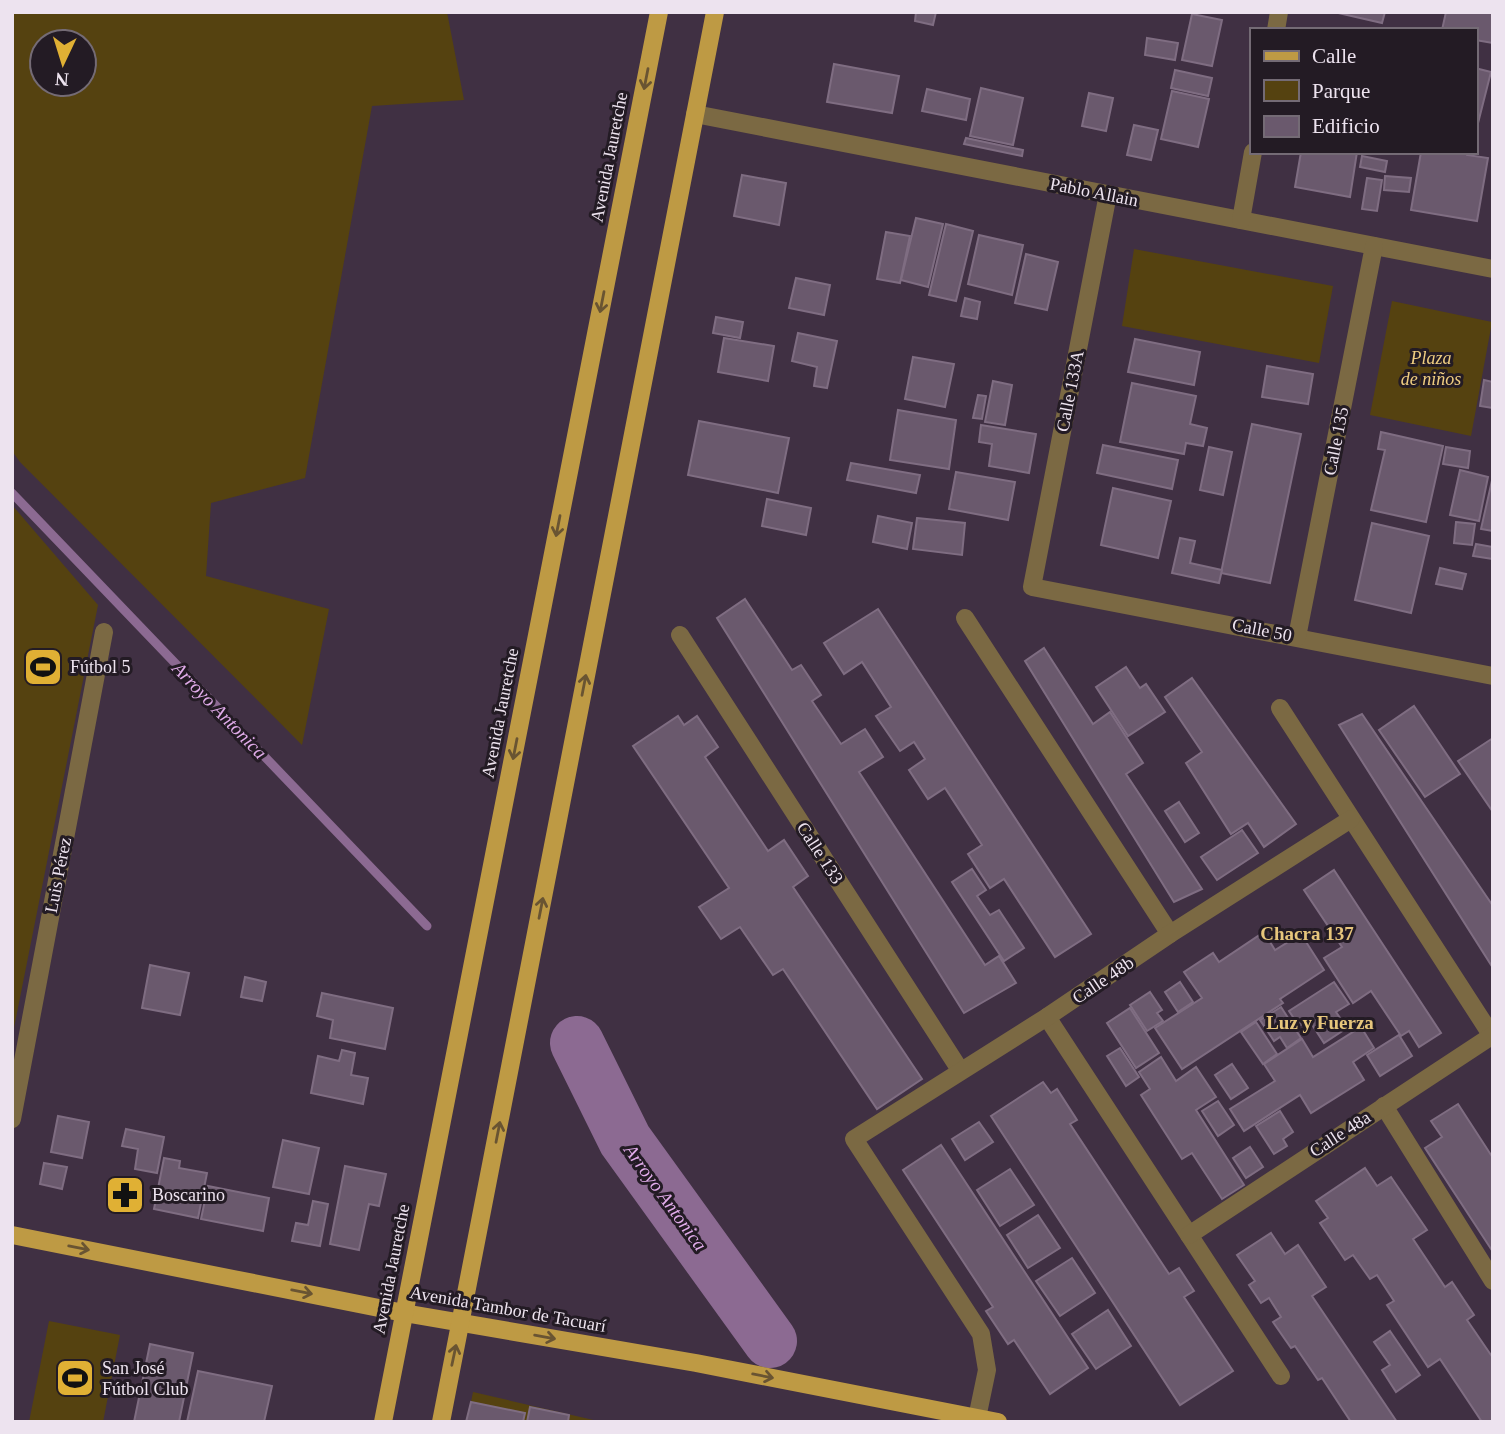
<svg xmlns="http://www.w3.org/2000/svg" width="1505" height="1434" viewBox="0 0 1505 1434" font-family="'Times New Roman',serif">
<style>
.green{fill:#554210;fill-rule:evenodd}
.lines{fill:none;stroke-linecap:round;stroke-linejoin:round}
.stream{stroke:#8c6a92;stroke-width:9}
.river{stroke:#8c6a92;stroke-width:54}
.building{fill:#6a596d;stroke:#7f6d82;stroke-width:2}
.street{stroke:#7b6943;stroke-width:18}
.primary{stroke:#be9a44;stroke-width:18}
.oneway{stroke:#695432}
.labels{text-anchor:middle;stroke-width:6;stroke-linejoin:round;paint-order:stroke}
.street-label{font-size:18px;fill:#ede3ef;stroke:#231b24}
.park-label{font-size:18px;font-style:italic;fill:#efcd81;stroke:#231b24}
.poi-label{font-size:18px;fill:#ede3ef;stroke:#231b24;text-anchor:start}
.water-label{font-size:19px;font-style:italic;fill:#e0abe9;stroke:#231b24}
.neighbourhood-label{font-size:19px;font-weight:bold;fill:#e7c67c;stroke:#231b24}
</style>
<rect width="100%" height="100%" fill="#403043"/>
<g class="green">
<path d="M12 12H447L464 100 372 106 305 478 211 503 206 576 329 609 302 745 20 462 12 451ZM84 42V84H42V42Z"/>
<polygon points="1134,249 1333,286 1319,363 1122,326"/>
<polygon points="1392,301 1492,322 1471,436 1370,415"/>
<polygon points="12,505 98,605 12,1038"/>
<polygon points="49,1321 120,1335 103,1422 29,1422"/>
<polygon points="473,1392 602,1422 467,1422"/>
</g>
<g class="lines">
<polyline class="stream" points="12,493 427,926"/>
<polyline class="river" points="577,1043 625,1140 770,1341"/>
</g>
<g class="building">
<polygon points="916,12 936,12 933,25 915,21"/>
<polygon points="1334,12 1385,12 1382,23"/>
<polygon points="1446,12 1493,12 1493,43 1475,40 1475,30 1442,30"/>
<polygon points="1192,14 1222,20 1212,66 1182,60"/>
<polygon points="1147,38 1178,43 1175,60 1145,55"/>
<polygon points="834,64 899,76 892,113 827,102"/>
<polygon points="1475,68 1491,72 1476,131 1475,130"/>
<polygon points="1175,70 1212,78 1208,96 1171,88"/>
<polygon points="981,88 1023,98 1013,145 970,136"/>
<polygon points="927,89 970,99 966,120 922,111"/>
<polygon points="1172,91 1209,99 1198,147 1161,139"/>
<polygon points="1089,93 1113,98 1106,131 1082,126"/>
<polygon points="1134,125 1158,130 1151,160 1127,155"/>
<polygon points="966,138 1023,150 1022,156 964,144"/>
<polygon points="1301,152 1357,152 1350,197 1295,187"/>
<polygon points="1421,152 1467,152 1467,155 1488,158 1477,221 1411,210"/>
<polygon points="1362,156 1387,161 1385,172 1360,167"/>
<polygon points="742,175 786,183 779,225 734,216"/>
<polygon points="1385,176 1411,178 1409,192 1384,190"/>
<polygon points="1367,178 1382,180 1377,211 1362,209"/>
<polygon points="916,218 943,224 928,287 901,280"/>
<polygon points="946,224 973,231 956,301 929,295"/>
<polygon points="886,232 910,236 900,283 877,279"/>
<polygon points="979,235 1023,245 1012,295 968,284"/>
<polygon points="1026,254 1058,262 1047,310 1015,303"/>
<polygon points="796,278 830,285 824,315 789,308"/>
<polygon points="965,298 980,302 977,319 961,316"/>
<polygon points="716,317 743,322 740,338 713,333"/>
<polygon points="798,333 837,341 827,388 814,386 817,367 792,361"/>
<polygon points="724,338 774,346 768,381 718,372"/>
<polygon points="1135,339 1200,352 1194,385 1128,372"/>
<polygon points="913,357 954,364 945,407 905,399"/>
<polygon points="1267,366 1313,374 1308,404 1262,397"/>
<polygon points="1484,380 1493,382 1493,408 1480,406"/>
<polygon points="993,381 1012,385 1005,425 985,422"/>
<polygon points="1132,383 1196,396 1190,424 1207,428 1203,446 1186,443 1184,454 1120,442"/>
<polygon points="978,395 986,396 982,419 973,418"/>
<polygon points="898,410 956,420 949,469 890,460"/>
<polygon points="699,421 789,438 778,493 688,475"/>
<polygon points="1252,424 1301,434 1270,583 1221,573"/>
<polygon points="981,425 1036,434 1029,473 989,466 992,444 979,442"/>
<polygon points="1381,432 1443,446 1426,522 1371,510 1385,450 1378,449"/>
<polygon points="1103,445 1178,460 1172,489 1097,473"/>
<polygon points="1209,447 1232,452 1223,495 1200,490"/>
<polygon points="1446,447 1470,451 1468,468 1443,464"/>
<polygon points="851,463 920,475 916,493 847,480"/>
<polygon points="1460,470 1488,477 1479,521 1450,515"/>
<polygon points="956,472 1015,482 1008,520 949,509"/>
<polygon points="1493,476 1493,531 1481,529"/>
<polygon points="1113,488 1171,501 1158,558 1101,545"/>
<polygon points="767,499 811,508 806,535 762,526"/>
<polygon points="878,516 912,523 907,549 873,542"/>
<polygon points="917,518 965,523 962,555 913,549"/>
<polygon points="1456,522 1475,524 1472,545 1454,543"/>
<polygon points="1372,523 1429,536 1411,613 1355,600"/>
<polygon points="1180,538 1195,541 1190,563 1222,570 1219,583 1172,573"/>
<polygon points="1476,544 1493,547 1493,559 1473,556"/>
<polygon points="1440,568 1466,574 1462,589 1436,584"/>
<polygon points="745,599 792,670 801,665 821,695 812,701 841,744 865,729 883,757 859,772 985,965 999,956 1016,983 964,1013 717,618"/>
<polygon points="878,609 1091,934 1055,957 1004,879 990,888 968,854 982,845 945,788 928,799 909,770 925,759 914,742 900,751 876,716 891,707 862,662 844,674 824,643"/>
<polygon points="1044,648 1093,724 1110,712 1143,763 1126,774 1202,889 1174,902 1025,661"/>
<polygon points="1126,667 1140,688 1146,684 1165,712 1128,736 1096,687"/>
<polygon points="1192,678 1296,824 1264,847 1248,823 1231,834 1186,763 1202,752 1165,697"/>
<polygon points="1414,706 1460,774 1425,797 1379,730"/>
<polygon points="1362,714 1493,906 1493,968 1339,725"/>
<polygon points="678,716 684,725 697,716 718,747 705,757 768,851 784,840 808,876 793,887 922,1079 877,1109 783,969 773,975 740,927 721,939 699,907 729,888 633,746"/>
<polygon points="1493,738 1493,812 1458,761"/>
<polygon points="1179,802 1199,833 1185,842 1165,811"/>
<polygon points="1242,830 1258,853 1217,880 1201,857"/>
<polygon points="972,869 986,890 977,896 990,915 999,910 1024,948 1004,961 952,882"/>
<polygon points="1334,870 1441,1033 1419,1047 1409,1031 1401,1036 1371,991 1353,1003 1324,958 1342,947 1304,890"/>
<polygon points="1264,932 1275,950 1301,934 1324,970 1280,999 1283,1003 1182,1069 1155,1028 1202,998 1184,972 1213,953 1219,962"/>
<polygon points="150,965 189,973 180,1015 142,1008"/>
<polygon points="245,977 266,982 262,1001 241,997"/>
<polygon points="1180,982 1193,1002 1178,1012 1165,992"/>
<polygon points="1334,982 1349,1004 1336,1012 1347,1028 1324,1043 1309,1020 1299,1026 1289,1011"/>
<polygon points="1150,992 1162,1010 1157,1013 1163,1021 1147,1031 1130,1005"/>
<polygon points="322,993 393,1008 385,1049 330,1038 333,1020 317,1016"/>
<polygon points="1281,1007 1301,1038 1287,1048 1280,1037 1274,1041 1260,1020"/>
<polygon points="1130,1008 1159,1053 1136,1068 1107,1023"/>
<polygon points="1256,1022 1277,1054 1263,1064 1241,1032"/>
<polygon points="1361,1027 1374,1048 1353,1062 1364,1080 1311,1113 1300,1095 1244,1131 1230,1109 1275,1081 1264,1064 1302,1039 1313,1057"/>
<polygon points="1399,1035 1412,1056 1380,1076 1367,1055"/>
<polygon points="1120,1048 1139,1077 1126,1086 1107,1056"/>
<polygon points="342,1050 355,1053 351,1075 368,1078 363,1104 311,1093 318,1056 339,1061"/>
<polygon points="1161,1057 1176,1081 1196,1067 1216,1097 1196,1110 1244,1185 1222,1199 1192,1153 1182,1159 1141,1095 1150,1089 1139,1072"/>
<polygon points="1232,1064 1248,1088 1231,1099 1215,1075"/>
<polygon points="1043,1082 1051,1093 1057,1089 1077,1120 1070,1124 1169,1274 1179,1268 1194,1291 1184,1297 1233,1371 1180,1405 991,1116"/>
<polygon points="1218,1101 1234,1125 1218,1136 1202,1111"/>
<polygon points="1458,1104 1493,1158 1493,1252 1425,1148 1442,1137 1431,1121"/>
<polygon points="1280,1111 1293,1132 1283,1139 1287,1146 1274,1154 1256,1126"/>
<polygon points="58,1116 89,1122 82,1158 51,1152"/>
<polygon points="979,1122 993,1142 965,1160 952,1139"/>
<polygon points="126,1129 164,1137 157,1173 135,1169 138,1149 122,1146"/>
<polygon points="283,1140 319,1148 309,1194 273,1187"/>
<polygon points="941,1145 1088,1368 1050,1394 1014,1340 1008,1344 986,1311 993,1307 903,1170"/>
<polygon points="1250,1147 1263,1167 1246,1178 1233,1158"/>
<polygon points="164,1158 180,1161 179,1168 207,1173 198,1218 154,1209"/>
<polygon points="44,1163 67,1167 62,1189 40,1184"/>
<polygon points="345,1166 386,1174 379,1206 369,1204 359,1250 330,1244"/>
<polygon points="1365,1168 1377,1186 1391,1177 1427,1230 1413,1239 1445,1287 1452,1282 1474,1315 1467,1320 1493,1358 1493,1422 1482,1422 1440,1359 1428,1367 1387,1305 1394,1301 1377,1275 1370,1279 1353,1255 1345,1260 1320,1223 1328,1218 1316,1201"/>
<polygon points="1010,1169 1034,1205 1000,1226 977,1190"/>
<polygon points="208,1186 269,1198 263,1231 201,1219"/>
<polygon points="313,1201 328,1204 320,1246 292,1241 296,1223 308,1225"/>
<polygon points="1038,1215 1060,1248 1028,1268 1007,1235"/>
<polygon points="1271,1233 1285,1254 1298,1245 1326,1287 1312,1296 1397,1422 1351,1422 1322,1378 1318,1380 1295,1346 1291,1348 1273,1322 1281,1317 1269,1298 1261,1303 1249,1285 1255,1281 1237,1255"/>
<polygon points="1072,1258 1095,1293 1060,1316 1036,1281"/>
<polygon points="1108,1310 1131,1346 1096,1369 1072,1334"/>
<polygon points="1390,1331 1420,1375 1396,1392 1382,1370 1390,1365 1374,1342"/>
<polygon points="150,1344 193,1353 179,1422 134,1422"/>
<polygon points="198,1371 272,1386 264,1422 187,1422"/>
<polygon points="471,1402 525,1413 523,1422 466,1422"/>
<polygon points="530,1407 569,1415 568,1422 527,1422"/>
</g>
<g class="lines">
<g class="street">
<polyline points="1276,30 1279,12"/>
<polyline points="695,114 1493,269"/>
<polyline points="1108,194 1032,587 1493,676"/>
<polyline points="1241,220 1253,152"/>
<polyline points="965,618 1170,934"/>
<polyline points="680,635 960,1070"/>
<polyline points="1297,637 1374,246"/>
<polyline points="1280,708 1492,1036"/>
<polyline points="1047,1017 1281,1376"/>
<polyline points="1384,1106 1493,1281"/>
<polyline points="12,1119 104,632"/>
<polyline points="1189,1235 1493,1035"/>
<polyline points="977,1418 987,1370 981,1334 854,1139 1047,1017 1170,934 1351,819"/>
</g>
<g class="primary">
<polyline points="12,1235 404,1313 696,1363 998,1422"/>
<polyline points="383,1422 659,12"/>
<polyline points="441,1422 715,12"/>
</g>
</g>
<defs><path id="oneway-shaft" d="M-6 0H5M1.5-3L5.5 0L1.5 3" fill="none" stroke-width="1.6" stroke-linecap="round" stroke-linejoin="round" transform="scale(1.75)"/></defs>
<g class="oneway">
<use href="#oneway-shaft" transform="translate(646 79) rotate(101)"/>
<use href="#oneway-shaft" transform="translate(602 302) rotate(101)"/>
<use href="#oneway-shaft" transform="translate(558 526) rotate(101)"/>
<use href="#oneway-shaft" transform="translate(584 685) rotate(-79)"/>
<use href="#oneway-shaft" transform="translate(515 749) rotate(101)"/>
<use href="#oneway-shaft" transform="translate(541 908) rotate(-79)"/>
<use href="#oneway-shaft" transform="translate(498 1132) rotate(-79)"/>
<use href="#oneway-shaft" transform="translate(79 1248) rotate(11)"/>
<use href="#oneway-shaft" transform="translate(302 1292) rotate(11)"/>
<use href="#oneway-shaft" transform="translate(545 1337) rotate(10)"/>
<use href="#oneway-shaft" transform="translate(454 1355) rotate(-78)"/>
<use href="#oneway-shaft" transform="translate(763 1376) rotate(11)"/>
</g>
<defs>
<symbol id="stadium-square" viewBox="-11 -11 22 22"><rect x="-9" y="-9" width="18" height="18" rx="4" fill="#e0b034" stroke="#231b24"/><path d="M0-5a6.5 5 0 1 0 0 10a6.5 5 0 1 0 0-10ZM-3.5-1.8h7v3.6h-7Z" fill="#111"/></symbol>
<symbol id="pharmacy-square" viewBox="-11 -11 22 22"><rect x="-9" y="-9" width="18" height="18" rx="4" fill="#e0b034" stroke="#231b24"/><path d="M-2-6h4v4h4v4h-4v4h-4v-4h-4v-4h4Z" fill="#111"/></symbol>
</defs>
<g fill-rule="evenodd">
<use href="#stadium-square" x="21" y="645" width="44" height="44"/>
<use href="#pharmacy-square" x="103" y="1173" width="44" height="44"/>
<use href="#stadium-square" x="53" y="1356" width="44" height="44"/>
</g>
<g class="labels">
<g class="street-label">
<text transform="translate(609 157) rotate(-79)" y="6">Avenida Jauretche</text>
<text transform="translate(1094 192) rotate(11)" y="6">Pablo Allain</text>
<text transform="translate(1070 391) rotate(-79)" y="6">Calle 133A</text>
<text transform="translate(1336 441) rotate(-79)" y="6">Calle 135</text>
<text transform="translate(1262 630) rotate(11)" y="6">Calle 50</text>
<text transform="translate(500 713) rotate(-79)" y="6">Avenida Jauretche</text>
<text transform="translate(820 853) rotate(57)" y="6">Calle 133</text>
<text transform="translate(58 875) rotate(-79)" y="6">Luis Pérez</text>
<text transform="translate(1103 980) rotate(-34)" y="6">Calle 48b</text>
<text transform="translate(1340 1134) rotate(-33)" y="6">Calle 48a</text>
<text transform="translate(391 1269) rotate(-79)" y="6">Avenida Jauretche</text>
<text transform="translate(508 1309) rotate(10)" y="6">Avenida Tambor de Tacuarí</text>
</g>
<g class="park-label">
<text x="1431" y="364">Plaza<tspan x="1431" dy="21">de niños</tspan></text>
</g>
<g class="poi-label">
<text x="70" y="673">Fútbol 5</text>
<text x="152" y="1201">Boscarino</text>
<text x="102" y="1374">San José<tspan x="102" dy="21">Fútbol Club</tspan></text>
</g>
<g class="water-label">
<text transform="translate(220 710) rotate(46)" y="7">Arroyo Antonica</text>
<text transform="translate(666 1197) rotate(54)" y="7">Arroyo Antonica</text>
</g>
<g class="neighbourhood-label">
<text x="1307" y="940">Chacra 137</text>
<text x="1320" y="1029">Luz y Fuerza</text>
</g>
</g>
<rect width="1505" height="1434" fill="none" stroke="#ede3ef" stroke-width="28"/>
<rect x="1250" y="28" width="228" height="126" fill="#231b24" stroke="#746b75" stroke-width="2"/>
<rect x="1264" y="51" width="35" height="10" fill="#be9a44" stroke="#746b75" stroke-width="2"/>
<text x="1312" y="63" font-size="21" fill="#ede3ef">Calle</text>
<rect x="1264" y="80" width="35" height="21" fill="#554210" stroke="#746b75" stroke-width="2"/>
<text x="1312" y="98" font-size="21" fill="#ede3ef">Parque</text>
<rect x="1264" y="116" width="35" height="21" fill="#6a596d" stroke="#746b75" stroke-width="2"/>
<text x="1312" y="133" font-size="21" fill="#ede3ef">Edificio</text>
<g transform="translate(63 63) rotate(184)"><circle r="33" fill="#231b24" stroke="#746b75" stroke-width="2"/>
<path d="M0-5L12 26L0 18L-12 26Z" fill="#e0b034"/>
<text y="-10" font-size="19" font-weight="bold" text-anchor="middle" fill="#ede3ef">N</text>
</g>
</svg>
